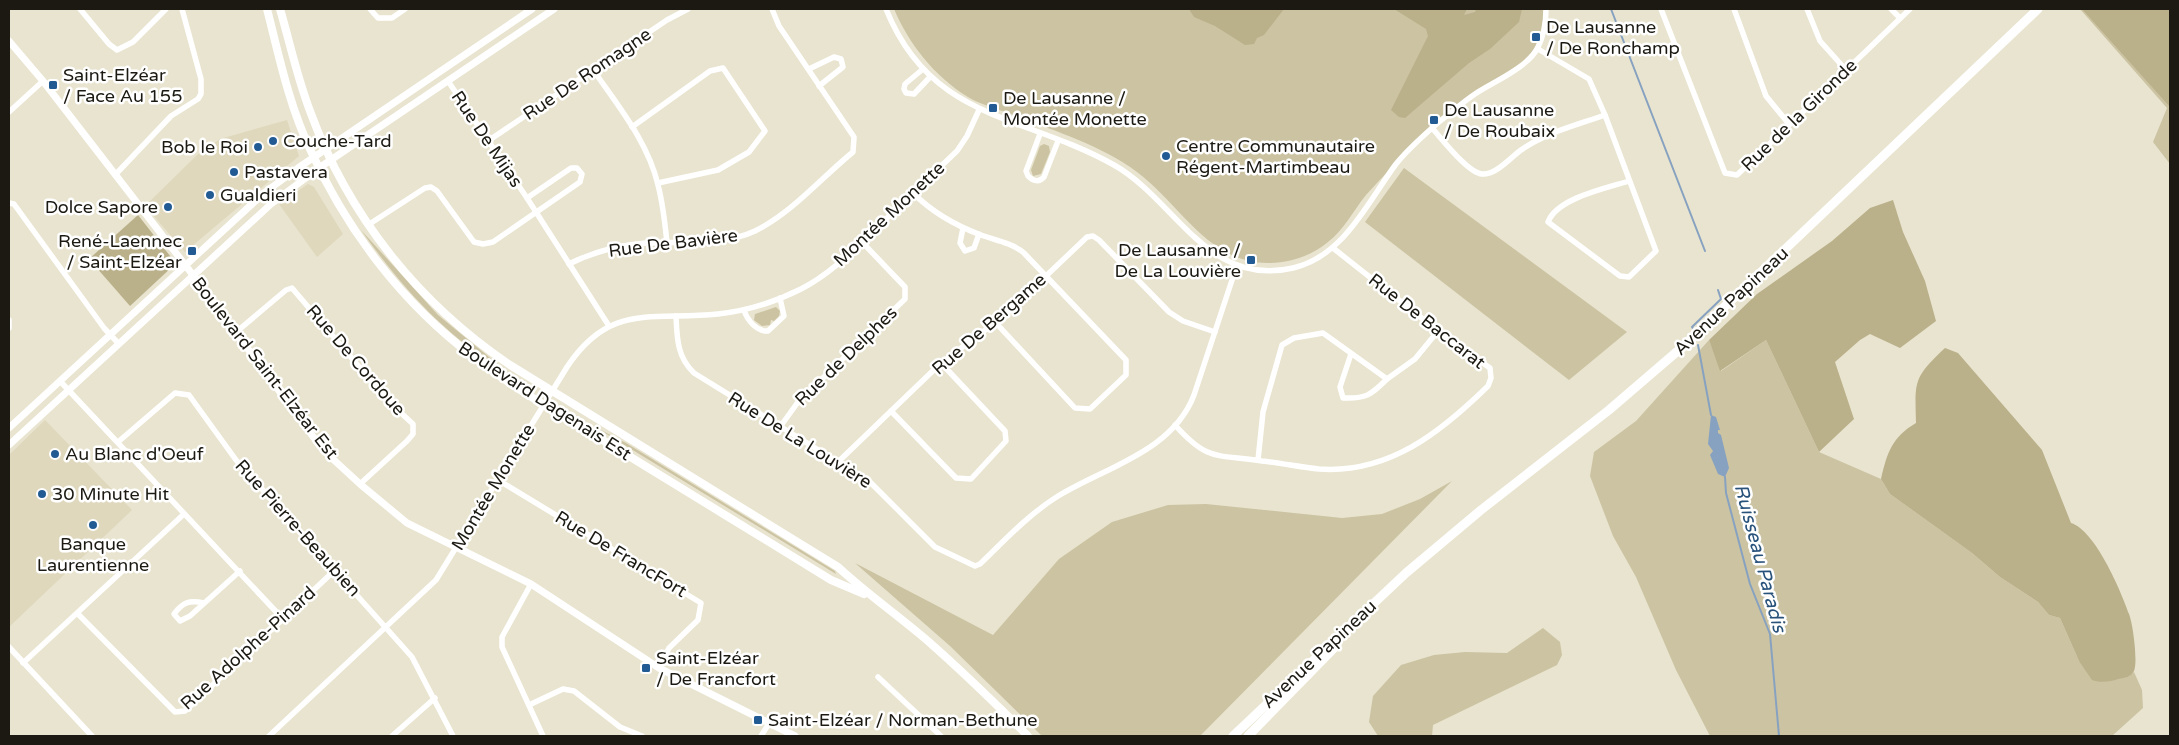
<svg xmlns="http://www.w3.org/2000/svg" width="2179" height="745" viewBox="0 0 2179 745" font-family="'Varela Round',sans-serif">
<style>
.built{fill:#dfd8bd}
.green{fill:#ccc3a2}
.forest{fill:#bab08a}
.water{fill:#87a2c0}
.lines{fill:none;stroke-linecap:round;stroke-linejoin:round}
.stream{stroke:#87a2c0;stroke-width:2}
.minor{stroke:#fff;stroke-width:5.5}
.tertiary{stroke:#fff;stroke-width:7}
.secondary{stroke:#fff;stroke-width:8}
.trunk{stroke:#fff;stroke-width:9}
.poi-dot{fill:#225b93;stroke:#fff;stroke-width:2}
.labels{text-anchor:middle;stroke-width:5;stroke-linejoin:round;paint-order:stroke}
.poi-label{font-size:18px;fill:#1b1912;stroke:#fff;text-anchor:start}
.street-label{font-size:18px;fill:#1b1912;stroke:#fff}
.water-label{font-size:19px;font-style:italic;fill:#29527b;stroke:#fff}
</style>
<rect width="100%" height="100%" fill="#e9e4cf"/>
<g class="built">
<polygon points="287,120 299,156 185,252 145,206 197,155 220,139"/>
<polygon points="308,184 314,187 343,234 317,257 279,204"/>
<polygon points="45,420 132,510 9,627 9,455"/>
</g>
<g class="green">
<path d="M894 9H1546C1544 20 1543 41 1536 51 1521 72 1494 80 1473 95 1434 122 1398 160 1366 195 1353 211 1344 230 1328 242 1311 256 1290 263 1268 263 1208 263 1180 204 1137 172 1099 144 1051 130 1008 113 995 108 979 104 968 97 934 76 909 44 894 9Z"/>
<polygon points="2080,9 2170,9 2170,164 2153,142 2167,108"/>
<polygon points="1044,144 1049,146 1050,152 1041,174 1033,176 1031,170 1040,146"/>
<polygon points="1404,168 1627,332 1569,380 1365,222"/>
<path d="M361 230 438 315 506 371C446 338 400 285 361 230Z"/>
<polygon points="776,307 780,311 779,316 774,321 771,320 770,325 762,326 754,320 755,314"/>
<polygon points="1709,340 1721,371 1766,340 1819,452 1881,479 1890,494 1972,553 2000,577 2038,602 2049,615 2060,618 2079,661 2129,676 2134,672 2142,690 2143,708 2112,736 1710,736 1676,670 1636,577 1613,536 1590,476 1594,452 1636,421"/>
<polygon points="595,427 626,443 835,571 836,574"/>
<polygon points="1452,481 1200,736 1042,736 950,646 855,563 993,635 1059,559 1112,522 1168,505 1206,504 1342,518 1382,514 1420,499"/>
<polygon points="1543,628 1560,642 1562,655 1557,665 1433,725 1432,736 1378,736 1369,722 1373,696 1401,665 1434,655 1465,652 1507,653"/>
</g>
<g class="forest">
<polygon points="1189,9 1284,9 1264,35 1257,38 1254,44 1245,45 1215,26 1194,17"/>
<polygon points="1394,9 1467,9 1464,15 1475,12 1476,9 1522,9 1519,22 1490,49 1469,63 1405,118 1399,117 1391,110 1428,36 1426,29"/>
<polygon points="2082,9 2170,9 2170,107"/>
<polygon points="1893,200 1903,232 1925,281 1936,321 1900,348 1870,334 1860,340 1835,362 1854,419 1819,452 1766,340 1720,371 1709,340 1757,294 1832,241 1870,208"/>
<polygon points="138,215 174,261 173,266 130,306 89,259"/>
<path d="M1945 348 1958 353 2042 450 2071 523C2095 530 2121 591 2129 614 2133 624 2138 662 2134 671 2131 677 2124 678 2118 679 2110 682 2099 683 2092 680L2079 661 2060 618 2049 615 2038 602 2000 577 1972 553 1890 494 1881 479C1887 453 1892 437 1916 423 1915 381 1913 378 1945 348Z"/>
</g>
<polygon class="water" points="1711,415 1716,417 1720,430 1718,430 1718,433 1721,435 1729,468 1725,477 1718,474 1710,455 1713,451 1708,444"/>
<g class="lines">
<g class="stream">
<polyline points="1611,9 1705,251"/>
<polyline points="1694,330 1692,327 1721,299 1718,290"/>
<polyline points="1698,345 1711,415"/>
<polyline points="1725,477 1726,493 1750,584 1770,634 1779,736"/>
</g>
<g class="minor">
<polyline points="80,9 109,44 117,50 133,42 166,9"/>
<polyline points="370,9 378,18 392,18 405,9"/>
<path d="M886 9C931 121 1023 114 1114 165 1176 200 1207 288 1293 268 1344 256 1367 203 1396 164 1408 149 1425 134 1440 121 1452 112 1463 102 1475 94 1493 82 1529 67 1538 47 1544 35 1546 22 1546 9"/>
<polyline points="1661,9 1725,173 1737,175 1910,9"/>
<polyline points="1734,9 1766,96 1789,124"/>
<polyline points="1807,9 1820,41 1846,70"/>
<polyline points="1891,9 1900,18"/>
<path d="M1538 49 1589 79 1605 115 1656 251 1629 277 1620 276 1548 222C1557 198 1607 188 1629 181"/>
<polyline points="809,69 834,57 841,59 843,67 819,86"/>
<polyline points="923,69 905,84 904,89 906,93 914,94 930,77"/>
<path d="M594 71C618 106 648 142 658 185 663 204 665 223 667 243"/>
<polyline points="448,81 527,198 609,326"/>
<polyline points="9,112 43,81"/>
<polyline points="632,127 710,71 723,68 765,131 749,152 718,170 658,183"/>
<path d="M1432 128C1442 139 1468 173 1482 174 1496 175 1510 158 1521 150 1545 133 1577 125 1605 115"/>
<path d="M1040 134 1026 171 1028 176C1033 181 1039 183 1044 177L1058 141"/>
<polyline points="488,141 667,20 688,9"/>
<polyline points="115,175 171,116 198,99 201,94 201,79 182,9"/>
<path d="M913 193C933 213 954 225 981 235 995 240 1012 243 1024 253L1126 360V375L1090 409 1075 408 996 323"/>
<polyline points="9,203 14,204 104,328 118,343"/>
<polyline points="368,225 425,188 431,187 437,191 474,242 483,244 493,242 580,182 582,174 577,168 571,168 527,198"/>
<polyline points="963,228 960,243 965,251 974,248 979,234"/>
<path d="M569 264C593 252 620 245 646 243 681 241 723 246 755 231 792 213 821 178 853 152L854 137 779 26 772 9"/>
<path d="M744 310C747 320 757 332 768 331L784 316 780 298"/>
<path d="M676 316C677 338 677 357 694 373L870 482 935 547 975 566 980 564C1004 541 1027 516 1055 498 1102 468 1172 453 1194 395L1237 265"/>
<polyline points="9,320 9,328"/>
<polyline points="235,333 286,290 292,288 389,402 413,424 413,434 407,441 360,484"/>
<polyline points="1387,379 1415,359 1438,331"/>
<polyline points="60,381 282,618"/>
<polyline points="891,411 956,478 971,479 1006,441 1005,431 941,363"/>
<path d="M1175 425C1208 462 1216 454 1262 461 1281 463 1300 467 1319 469 1389 474 1441 432 1488 386L1491 378 1490 368 1438 331 1333 248"/>
<polyline points="780,427 798,402 905,299 905,287 862,242"/>
<polyline points="118,442 175,393 189,395 236,460 412,657 453,736"/>
<path d="M1258 460 1263 412 1282 345 1294 338 1323 333 1387 379C1371 395 1366 399 1343 398L1340 387 1351 354"/>
<polyline points="838,462 941,363 1004,316 1087,237 1093,236 1099,240 1169,312 1183,321 1215,332"/>
<polyline points="498,480 701,603 698,620 669,648 659,668"/>
<polyline points="531,584 502,637 502,647 543,736"/>
<path d="M204 603C189 600 183 602 174 614L180 621 190 616 240 571"/>
<polyline points="78,614 175,712 185,711 335,570"/>
<polyline points="9,647 92,736"/>
<polyline points="23,663 184,514"/>
<polyline points="878,677 941,736"/>
<polyline points="529,705 563,689 574,691 620,727 642,736"/>
<path d="M269 736 436 580 567 367C610 302 652 321 718 314 747 311 775 302 801 289 833 273 857 246 883 222 907 198 932 175 957 151L967 136 979 110"/>
<polyline points="392,736 435,698"/>
<polyline points="761,736 770,722"/>
</g>
<g class="tertiary">
<polyline points="9,41 43,81 196,279 323,450 360,484 407,523 531,584 659,668 795,736"/>
<polyline points="9,428 264,193 298,168 532,9"/>
<polyline points="9,445 271,204 319,168 554,9"/>
</g>
<g class="secondary">
<path d="M267 9C279 56 289 105 310 149 347 231 403 304 475 358 521 394 574 422 624 453 693 495 762 538 831 580L864 594"/>
<path d="M280 9C290 43 297 77 310 111 348 215 418 303 510 365L838 567C867 594 899 616 929 642 963 672 996 704 1028 736"/>
</g>
<g class="trunk">
<polyline points="1233,736 1406,573 1481,510 1609,410 1680,349 2038,9"/>
<polyline points="1248,736 1337,645"/>
</g>
</g>
<g class="poi-dot">
<rect x="1531" y="32" width="10" height="10" rx="2.5"/>
<rect x="48" y="80" width="10" height="10" rx="2.5"/>
<rect x="988" y="103" width="10" height="10" rx="2.5"/>
<rect x="1429" y="115" width="10" height="10" rx="2.5"/>
<circle cx="273" cy="141" r="5"/>
<circle cx="258" cy="147" r="5"/>
<circle cx="1166" cy="156" r="5"/>
<circle cx="234" cy="172" r="5"/>
<circle cx="210" cy="195" r="5"/>
<circle cx="168" cy="207" r="5"/>
<rect x="187" y="246" width="10" height="10" rx="2.5"/>
<rect x="1246" y="255" width="10" height="10" rx="2.5"/>
<circle cx="55" cy="454" r="5"/>
<circle cx="42" cy="494" r="5"/>
<circle cx="93" cy="525" r="5"/>
<rect x="641" y="663" width="10" height="10" rx="2.5"/>
<rect x="753" y="715" width="10" height="10" rx="2.5"/>
</g>
<g class="labels">
<g class="poi-label">
<text x="1546" y="33">De Lausanne<tspan x="1546" dy="21">/ De Ronchamp</tspan></text>
<text x="63" y="81">Saint-Elzéar<tspan x="63" dy="21">/ Face Au 155</tspan></text>
<text x="1003" y="104">De Lausanne /<tspan x="1003" dy="21">Montée Monette</tspan></text>
<text x="1444" y="116">De Lausanne<tspan x="1444" dy="21">/ De Roubaix</tspan></text>
<text x="283" y="147">Couche-Tard</text>
<text x="1176" y="152">Centre Communautaire<tspan x="1176" dy="21">Régent-Martimbeau</tspan></text>
<text x="248" y="153" text-anchor="end">Bob le Roi</text>
<text x="244" y="178">Pastavera</text>
<text x="220" y="201">Gualdieri</text>
<text x="158" y="213" text-anchor="end">Dolce Sapore</text>
<text x="182" y="247" text-anchor="end">René-Laennec<tspan x="182" dy="21">/ Saint-Elzéar</tspan></text>
<text x="1241" y="256" text-anchor="end">De Lausanne /<tspan x="1241" dy="21">De La Louvière</tspan></text>
<text x="65" y="460">Au Blanc d'Oeuf</text>
<text x="52" y="500">30 Minute Hit</text>
<text x="93" y="550" text-anchor="middle">Banque<tspan x="93" dy="21">Laurentienne</tspan></text>
<text x="656" y="664">Saint-Elzéar<tspan x="656" dy="21">/ De Francfort</tspan></text>
<text x="768" y="726">Saint-Elzéar / Norman-Bethune</text>
</g>
<g class="street-label">
<text transform="translate(587 74) rotate(-34)" y="6">Rue De Romagne</text>
<text transform="translate(1799 115) rotate(-44)" y="6">Rue de la Gironde</text>
<text transform="translate(487 139) rotate(56)" y="6">Rue De Mijas</text>
<text transform="translate(889 214) rotate(-43)" y="6">Montée Monette</text>
<text transform="translate(673 243) rotate(-7)" y="6">Rue De Bavière</text>
<text transform="translate(1731 301) rotate(-43)" y="6">Avenue Papineau</text>
<text transform="translate(1427 321) rotate(38)" y="6">Rue De Baccarat</text>
<text transform="translate(989 324) rotate(-41)" y="6">Rue De Bergame</text>
<text transform="translate(846 356) rotate(-44)" y="6">Rue de Delphes</text>
<text transform="translate(356 360) rotate(49)" y="6">Rue De Cordoue</text>
<text transform="translate(265 368) rotate(52)" y="6">Boulevard Saint-Elzéar Est</text>
<text transform="translate(545 401) rotate(33)" y="6">Boulevard Dagenais Est</text>
<text transform="translate(800 440) rotate(32)" y="6">Rue De La Louvière</text>
<text transform="translate(493 487) rotate(-59)" y="6">Montée Monette</text>
<text transform="translate(298 528) rotate(48)" y="6">Rue Pierre-Beaubien</text>
<text transform="translate(621 554) rotate(31)" y="6">Rue De FrancFort</text>
<text transform="translate(248 648) rotate(-42)" y="6">Rue Adolphe-Pinard</text>
<text transform="translate(1319 654) rotate(-43)" y="6">Avenue Papineau</text>
</g>
<g class="water-label">
<text transform="translate(1761 558) rotate(75)" y="7">Ruisseau Paradis</text>
</g>
</g>
<rect width="2179" height="745" fill="none" stroke="#1b1912" stroke-width="20"/>
</svg>
